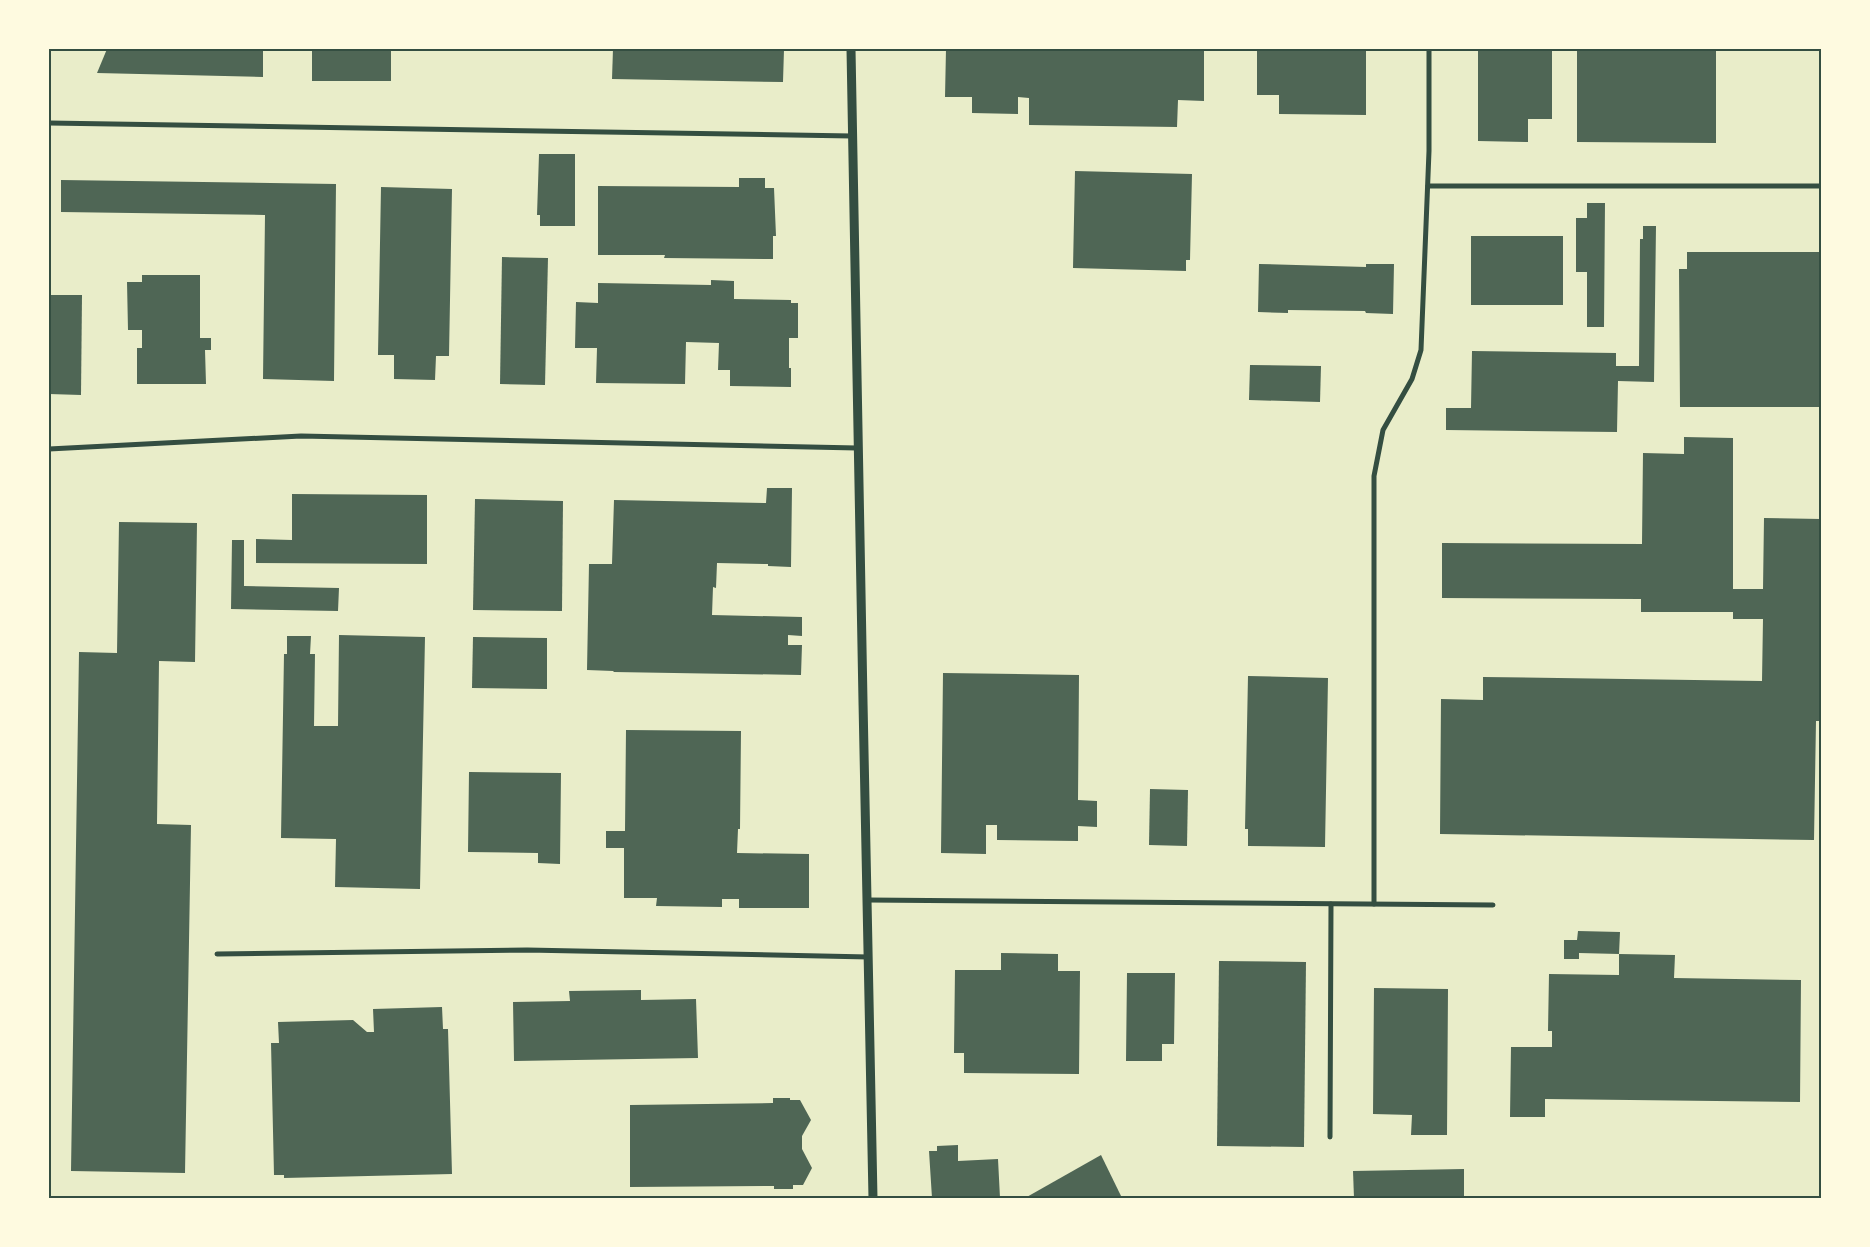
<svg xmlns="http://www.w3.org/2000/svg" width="1870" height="1247" viewBox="0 0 1870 1247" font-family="'IBM Plex Serif',serif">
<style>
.building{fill:#4f6655}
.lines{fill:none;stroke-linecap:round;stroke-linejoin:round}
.minor{stroke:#344e41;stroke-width:5}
.tertiary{stroke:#344e41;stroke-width:9}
.neatline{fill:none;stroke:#344e41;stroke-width:2}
</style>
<rect width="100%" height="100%" fill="#e9edc9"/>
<g class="building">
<polygon points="107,49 263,49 263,77 97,73"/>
<rect x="312" y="49" width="79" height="32"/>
<polygon points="613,49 784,49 783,82 612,79"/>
<polygon points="946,49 1204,49 1204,101 1178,100 1177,127 1029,125 1029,98 1018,97 1018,114 972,113 972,97 945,97"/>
<polygon points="1257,49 1366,49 1366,115 1279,114 1279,95 1257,95"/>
<polygon points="1478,49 1552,49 1552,119 1528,119 1528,142 1478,141"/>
<polygon points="1577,49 1716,49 1716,143 1577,142"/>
<polygon points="539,154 575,154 575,226 540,226 540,215 537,215"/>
<polygon points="1075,171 1192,174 1190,260 1186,260 1186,271 1073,268"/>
<polygon points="739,178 765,178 765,188 774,188 776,236 773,236 773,259 664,258 665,255 598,255 598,186 739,187"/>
<polygon points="61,180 336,184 334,381 263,379 265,215 61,212"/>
<polygon points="381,187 452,189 449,356 436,356 435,380 394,379 394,355 378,355"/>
<polygon points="1587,203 1605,203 1604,327 1587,327 1587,272 1576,272 1576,218 1587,218"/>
<polygon points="1643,226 1656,226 1654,382 1618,381 1617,432 1446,430 1446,408 1471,408 1472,351 1616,353 1616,366 1639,366 1640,239 1643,239"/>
<rect x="1471" y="236" width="92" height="69"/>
<polygon points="1687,252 1821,252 1821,407 1680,407 1679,269 1687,269"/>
<polygon points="502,257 548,258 545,385 500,384"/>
<polygon points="1259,264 1366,267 1366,264 1394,264 1393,314 1366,313 1365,311 1288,310 1288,313 1258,312"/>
<polygon points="142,275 200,275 200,338 211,338 211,350 205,350 206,384 137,384 137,348 142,348 142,330 128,330 127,282 142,282"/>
<polygon points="711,280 734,281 734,299 791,300 791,303 798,303 798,338 789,338 789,368 791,368 791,387 730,386 730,370 718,370 719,343 686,342 685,384 596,383 597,348 575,348 576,302 598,303 598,283 711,285"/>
<polygon points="49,295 82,295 81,395 49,394"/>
<polygon points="1250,365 1321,366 1320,402 1249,400"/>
<polygon points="1684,437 1733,438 1733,589 1763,589 1764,518 1821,519 1821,721 1816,721 1814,840 1440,834 1441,699 1483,700 1483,677 1762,681 1763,619 1733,619 1733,612 1641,612 1641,599 1442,598 1442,543 1642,544 1643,453 1684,454"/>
<polygon points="767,488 792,488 791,567 768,566 768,564 717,563 716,588 713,587 712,615 802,617 802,636 788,635 788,645 802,645 801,675 614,672 613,671 587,670 589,564 612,564 614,500 766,503"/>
<polygon points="292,494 427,495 427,564 256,563 256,539 292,540"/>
<polygon points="475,499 563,501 562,611 473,610"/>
<polygon points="119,522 197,523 195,662 159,661 157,824 191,825 185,1173 71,1171 79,652 117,653"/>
<polygon points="232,540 244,540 244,586 339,588 338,611 231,609"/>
<polygon points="339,635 425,637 420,889 335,887 336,839 281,838 284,654 287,654 287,636 311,636 310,654 315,654 314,726 338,726"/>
<polygon points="473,637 547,638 547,689 472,688"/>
<polygon points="943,673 1079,675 1078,800 1097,801 1097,827 1078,826 1078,841 997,840 997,825 986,825 986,854 941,853"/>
<polygon points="1248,676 1328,678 1325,847 1248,846 1248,829 1245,829"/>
<polygon points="626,730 741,731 740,829 738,829 737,853 809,854 809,908 739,908 739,899 722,899 722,907 656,906 657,898 624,898 624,848 606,848 606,831 625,831"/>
<polygon points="469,772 561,773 560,864 538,863 538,853 468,852"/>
<polygon points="1150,789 1188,790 1187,846 1149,845"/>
<polygon points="1578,931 1620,932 1619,954 1579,953 1579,959 1564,959 1564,940 1577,940"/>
<polygon points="1001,953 1058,954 1058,971 1080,971 1079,1074 964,1073 964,1053 954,1053 955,970 1001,970"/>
<polygon points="1619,954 1675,955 1674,978 1801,980 1800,1102 1545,1099 1545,1117 1510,1117 1511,1047 1552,1047 1552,1031 1548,1031 1549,974 1619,975"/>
<polygon points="1219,961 1306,962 1304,1147 1217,1146"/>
<polygon points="1127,973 1175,973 1174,1044 1162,1044 1162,1061 1126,1061"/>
<polygon points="1374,988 1448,989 1447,1135 1411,1135 1412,1115 1373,1114"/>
<polygon points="641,990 641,1000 696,999 698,1058 514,1061 513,1002 570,1001 569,991"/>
<polygon points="442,1007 443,1029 448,1029 452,1174 284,1178 284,1175 274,1175 271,1043 279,1043 278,1022 353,1020 367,1032 374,1032 373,1009"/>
<polygon points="773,1098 790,1098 790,1100 800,1100 811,1120 802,1136 802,1149 812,1168 803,1185 793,1185 793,1189 774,1189 774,1186 630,1187 630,1105 773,1103"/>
<polygon points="958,1145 958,1161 998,1159 1000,1198 932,1198 929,1151 937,1151 937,1146"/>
<polygon points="1101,1155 1122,1198 1025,1198"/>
<polygon points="1464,1169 1464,1198 1354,1198 1353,1171"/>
</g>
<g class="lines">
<g class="minor">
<polyline points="49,123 852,136"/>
<polyline points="1428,186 1821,186"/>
<polyline points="49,449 301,436 857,448"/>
<polyline points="868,900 1493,905"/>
<polyline points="1374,904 1374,476 1383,430 1412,379 1421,350 1429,151 1429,49"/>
<polyline points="217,954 527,950 869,957"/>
<polyline points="1330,1137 1331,904"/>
</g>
<path class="tertiary" d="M851 49C855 432 867 815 873 1198"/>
</g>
<rect width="1870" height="1247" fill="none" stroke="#fefae0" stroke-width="100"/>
<rect x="50" y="50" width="1770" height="1147" class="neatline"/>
</svg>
